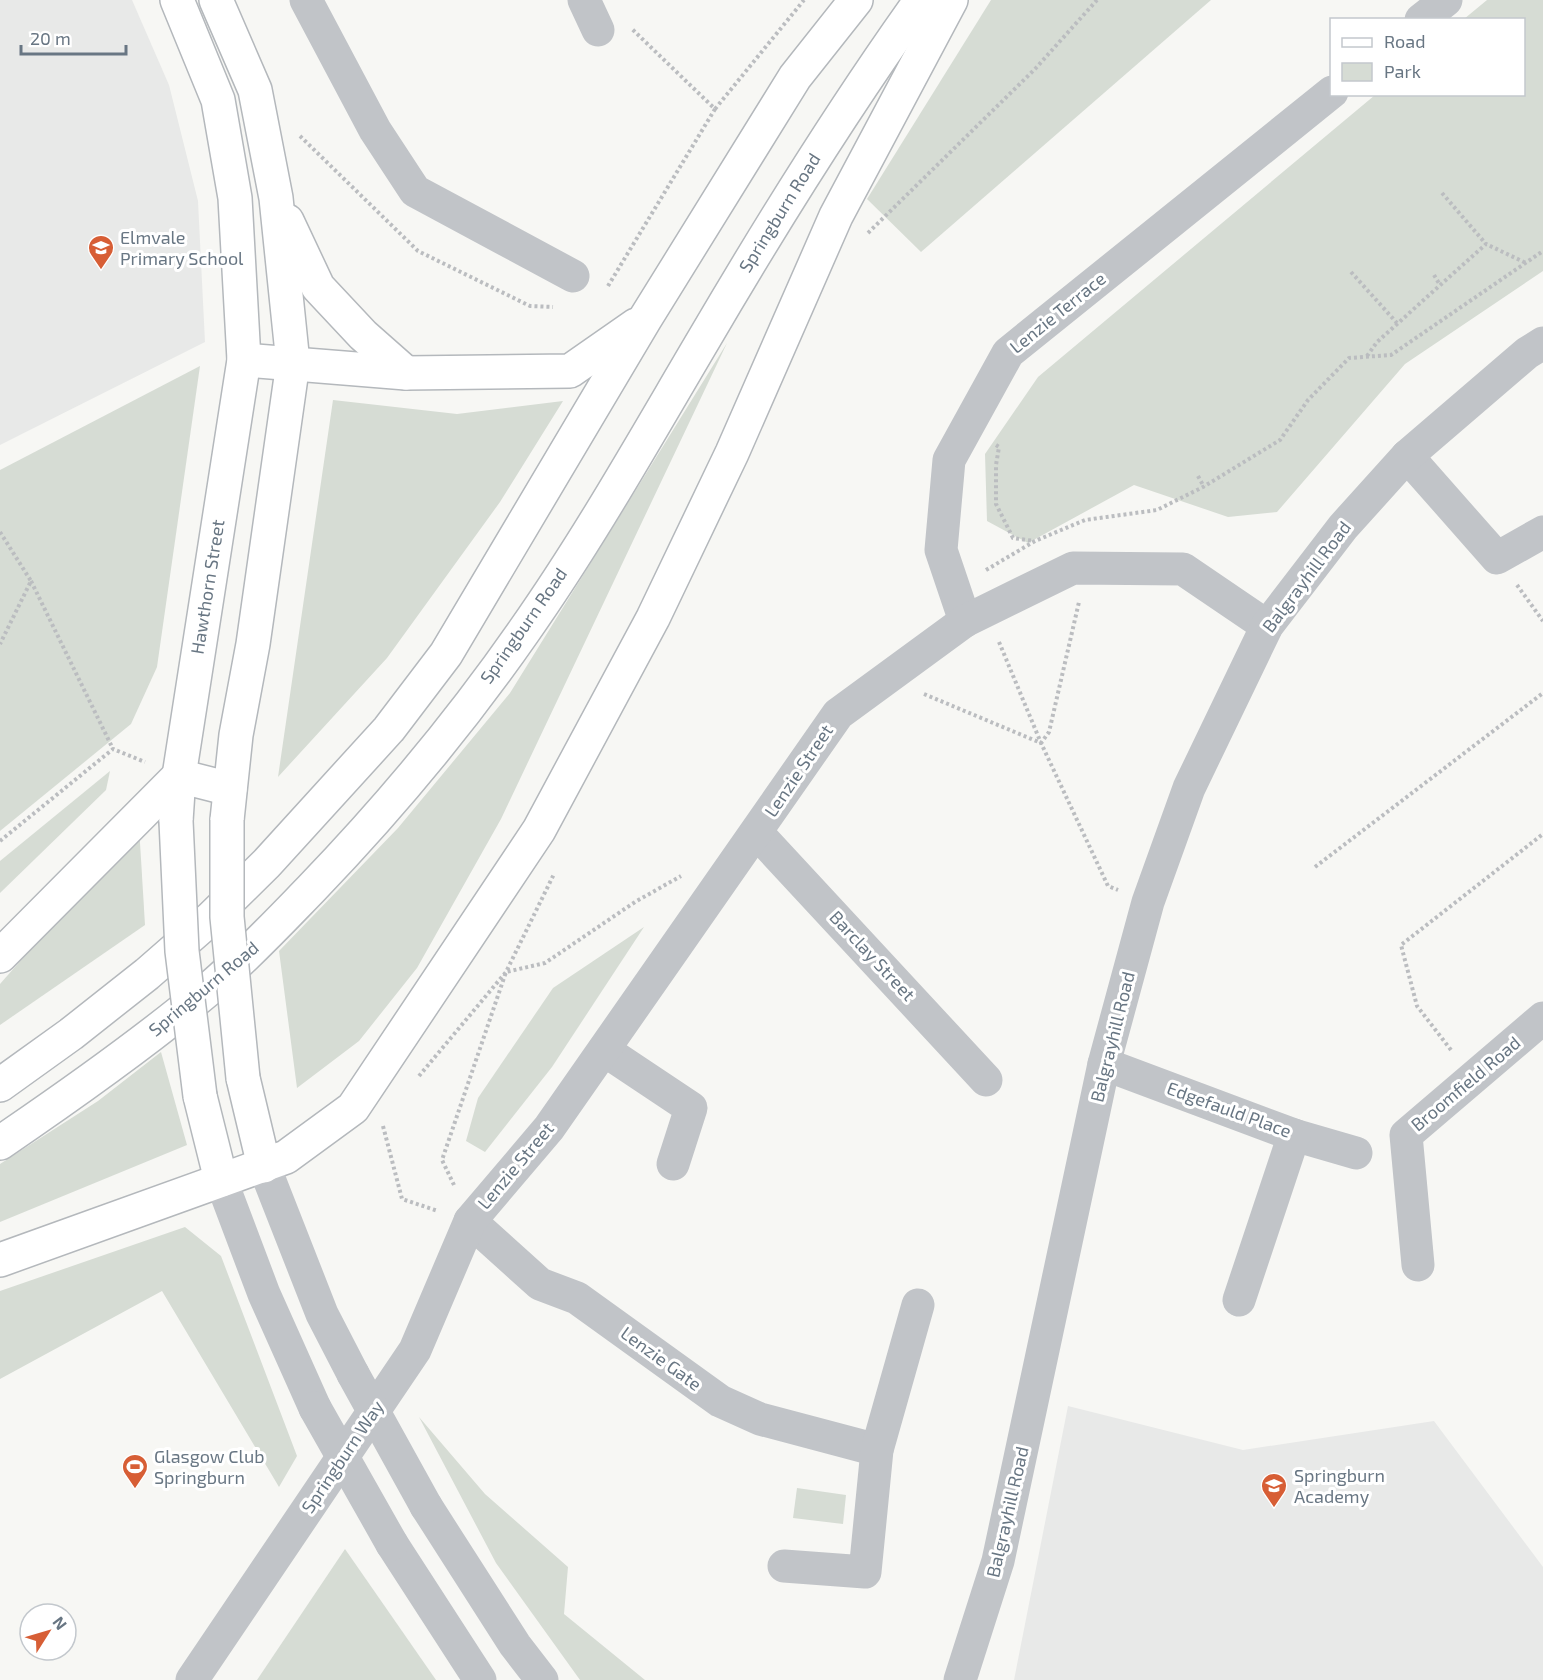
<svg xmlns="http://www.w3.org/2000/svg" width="1543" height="1680" viewBox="0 0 1543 1680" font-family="'Exo 2',sans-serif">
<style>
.built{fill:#e8e9e8}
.green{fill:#d6dcd4}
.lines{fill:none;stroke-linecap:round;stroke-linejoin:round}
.major-casing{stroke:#b4b8bc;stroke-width:36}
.path{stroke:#bbbdc0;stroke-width:4;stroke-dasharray:3 3;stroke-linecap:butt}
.minor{stroke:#c1c4c8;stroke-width:33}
.major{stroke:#fff;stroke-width:33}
.major-bridge-casing{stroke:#b4b8bc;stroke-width:36;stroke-linecap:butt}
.minor-bridge{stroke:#c1c4c8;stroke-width:33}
.major-bridge{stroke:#fff;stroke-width:33}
.labels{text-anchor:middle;stroke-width:6;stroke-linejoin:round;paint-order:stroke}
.street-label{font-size:18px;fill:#687683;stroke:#fff}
.poi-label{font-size:18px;fill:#687683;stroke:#fff;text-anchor:start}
</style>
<rect width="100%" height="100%" fill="#f7f7f4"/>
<g class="built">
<polygon points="0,0 132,0 169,85 198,201 205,342 0,445"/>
<polygon points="1068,1406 1243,1450 1434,1421 1543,1567 1543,1680 1014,1680"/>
</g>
<g class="green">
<polygon points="991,0 1211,0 921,252 867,199"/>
<polygon points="1487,0 1543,0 1543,271 1405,364 1277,512 1228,517 1134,485 1028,543 987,521 985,454 1038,377 1375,95 1524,94 1524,20 1464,19"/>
<polygon points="727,343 501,819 417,968 359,1041 297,1088 279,951 398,828 510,693"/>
<polygon points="200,366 157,667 131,724 0,831 0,470"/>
<polygon points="333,400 457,414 563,401 500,502 387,658 278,777"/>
<polygon points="110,771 106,790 0,893 0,861"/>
<polygon points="139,826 145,925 0,1025 0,984"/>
<polygon points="644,927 552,1067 485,1152 466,1141 478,1098 553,988"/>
<polygon points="161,1052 187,1145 0,1222 0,1164 98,1101"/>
<polygon points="185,1227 221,1256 297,1456 279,1487 162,1291 0,1379 0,1291"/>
<polygon points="419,1417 485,1494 568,1567 564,1614 645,1680 580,1680 496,1563"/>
<polygon points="797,1488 846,1495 843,1524 793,1518"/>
<polygon points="345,1549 436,1680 257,1680"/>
</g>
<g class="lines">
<defs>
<g id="major">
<polyline points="216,0 255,90 276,198 293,363 253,644 236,735 227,820"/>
<polyline points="287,221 318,287 363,335 406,373"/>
<polyline points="244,360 406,373 570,371 636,325"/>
<polyline points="176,821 179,776 244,360 235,198 218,100 177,0"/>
<polyline points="0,956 179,776 230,789"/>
<polyline points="243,1078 264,1166"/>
<polyline points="0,1085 71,1034 147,974 210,919 267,863 389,729 446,654 645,319 795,77 856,0"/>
<polyline points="200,1096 221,1180"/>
<path d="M0 1143C72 1094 143 1044 210 988 246 957 278 923 311 889 389 808 460 723 524 631 590 537 646 437 704 339 772 223 843 109 921 0"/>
<polyline points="0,1260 286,1157 353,1108 539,830 653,618 732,453 836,216 951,0"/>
</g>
</defs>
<use href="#major" class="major-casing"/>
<g class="path">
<polyline points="715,109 804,0"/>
<polyline points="300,136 418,251 530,306 553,307"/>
<polyline points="1442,193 1486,244"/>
<polyline points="868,233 1035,69 1097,0"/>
<polyline points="1351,272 1397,323"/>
<polyline points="1434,275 1440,285"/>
<polyline points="608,286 715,109 632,29"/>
<polyline points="1367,356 1377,342 1486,244 1526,263"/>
<polyline points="996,445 999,447 996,465 996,504 1013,538 1034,541"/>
<polyline points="1198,476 1204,487"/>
<polyline points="0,532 31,581 0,644"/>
<polyline points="986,570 1035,541 1085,520 1157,510 1203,487 1280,440 1308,400 1349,358 1391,355 1543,251"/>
<polyline points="31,581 113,749"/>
<polyline points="1517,585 1543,621"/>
<polyline points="999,642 1041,743 1108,886 1118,890"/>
<polyline points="924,694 1041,743 1049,732 1079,602"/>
<polyline points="0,841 113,749 145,762"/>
<polyline points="1315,867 1543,693"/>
<polyline points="1451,1050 1417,1006 1401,945 1543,834"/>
<polyline points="419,1076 506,972 554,874"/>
<polyline points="383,1126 402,1199 438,1211"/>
<polyline points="454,1185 442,1160 506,972 545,963 635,902 681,876"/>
</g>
<g class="minor">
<polyline points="306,0 375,130 415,191 573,276"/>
<polyline points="584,0 598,30"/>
<polyline points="1421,20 1446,0"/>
<polyline points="1407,456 1497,558 1543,532"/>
<polyline points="965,621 941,550 949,460 1008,353 1332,92"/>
<polyline points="757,833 986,1080"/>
<polyline points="604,1050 691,1108 673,1164"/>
<polyline points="1104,1064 1294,1135 1356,1153"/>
<polyline points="264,1166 322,1314 353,1374"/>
<polyline points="221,1180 264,1294 315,1408"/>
<polyline points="470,1221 540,1284 577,1298 720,1401 760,1419 877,1450"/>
<polyline points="1418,1265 1406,1135 1543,1018"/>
<polyline points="1239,1300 1294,1135"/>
<polyline points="426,1506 515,1645 542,1680"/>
<polyline points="392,1544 480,1680"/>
<polyline points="784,1566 865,1572 877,1450 918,1305"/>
<polyline points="192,1680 415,1350 470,1221 549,1128 838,714 965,621 1073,568 1183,569 1267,626"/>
<polyline points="960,1680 998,1561 1104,1064 1148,902 1189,788 1267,626 1343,527 1407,456 1527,353 1543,343"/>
</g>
<use href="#major" class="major"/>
<defs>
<g id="major-bridge">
<polyline points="227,820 227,917 243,1078"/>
<polyline points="176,821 182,951 200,1096"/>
</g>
</defs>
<use href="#major-bridge" class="major-bridge-casing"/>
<g class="minor-bridge">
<polyline points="353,1374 426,1506"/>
<polyline points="315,1408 392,1544"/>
</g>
<use href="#major-bridge" class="major-bridge"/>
</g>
<defs>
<symbol id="school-pin" viewBox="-11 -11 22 30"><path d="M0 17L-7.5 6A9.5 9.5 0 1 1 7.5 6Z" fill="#d75e35" stroke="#fff"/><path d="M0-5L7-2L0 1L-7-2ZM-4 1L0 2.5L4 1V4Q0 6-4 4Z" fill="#fff"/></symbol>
<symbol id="stadium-pin" viewBox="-11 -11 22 30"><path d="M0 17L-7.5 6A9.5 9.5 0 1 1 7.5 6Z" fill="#d75e35" stroke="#fff"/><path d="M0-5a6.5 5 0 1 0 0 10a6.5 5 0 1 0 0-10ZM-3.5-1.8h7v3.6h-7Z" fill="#fff"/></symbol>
<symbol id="university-pin" viewBox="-11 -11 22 30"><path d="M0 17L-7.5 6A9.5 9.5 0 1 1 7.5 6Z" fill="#d75e35" stroke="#fff"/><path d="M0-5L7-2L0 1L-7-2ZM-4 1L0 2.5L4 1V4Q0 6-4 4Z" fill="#fff"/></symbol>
</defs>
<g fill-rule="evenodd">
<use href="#school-pin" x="86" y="233" width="30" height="40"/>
<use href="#stadium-pin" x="120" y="1452" width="30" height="40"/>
<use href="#university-pin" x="1259" y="1471" width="30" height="40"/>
</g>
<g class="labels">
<g class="street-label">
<text transform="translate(780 213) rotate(-58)" y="6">Springburn Road</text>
<text transform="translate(1058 313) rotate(-39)" y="6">Lenzie Terrace</text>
<text transform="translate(1307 577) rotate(-53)" y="6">Balgrayhill Road</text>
<text transform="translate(208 587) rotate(-81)" y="6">Hawthorn Street</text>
<text transform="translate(524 626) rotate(-55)" y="6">Springburn Road</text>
<text transform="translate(799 771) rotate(-56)" y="6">Lenzie Street</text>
<text transform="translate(872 956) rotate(47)" y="6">Barclay Street</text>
<text transform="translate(204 989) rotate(-40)" y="6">Springburn Road</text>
<text transform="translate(1113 1037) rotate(-76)" y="6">Balgrayhill Road</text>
<text transform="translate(1466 1084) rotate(-40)" y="6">Broomfield Road</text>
<text transform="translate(1229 1110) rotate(20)" y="6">Edgefauld Place</text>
<text transform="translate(516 1166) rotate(-50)" y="6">Lenzie Street</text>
<text transform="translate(661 1359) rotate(36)" y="6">Lenzie Gate</text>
<text transform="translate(343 1457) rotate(-56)" y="6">Springburn Way</text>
<text transform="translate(1008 1512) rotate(-77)" y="6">Balgrayhill Road</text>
</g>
<g class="poi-label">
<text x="120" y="244">Elmvale<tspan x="120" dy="21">Primary School</tspan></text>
<text x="154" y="1463">Glasgow Club<tspan x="154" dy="21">Springburn</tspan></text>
<text x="1294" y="1482">Springburn<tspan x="1294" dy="21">Academy</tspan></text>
</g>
</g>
<rect x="1330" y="18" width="195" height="78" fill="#ffffff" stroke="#c3c8cd" stroke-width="1.5"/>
<rect x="1342" y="38" width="30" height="9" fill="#ffffff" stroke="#c3c8cd" stroke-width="1.5"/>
<text x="1384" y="48" font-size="18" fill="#687683">Road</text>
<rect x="1342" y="63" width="30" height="18" fill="#d6dcd4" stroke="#c3c8cd" stroke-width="1.5"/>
<text x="1384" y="78" font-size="18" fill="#687683">Park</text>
<g transform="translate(48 1632) rotate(53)"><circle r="28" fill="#ffffff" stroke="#c3c8cd" stroke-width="1.5"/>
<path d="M0-4.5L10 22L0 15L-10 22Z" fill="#d75e35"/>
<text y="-9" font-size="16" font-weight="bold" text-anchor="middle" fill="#687683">N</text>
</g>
<path d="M21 45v9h105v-9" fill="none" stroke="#687683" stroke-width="3"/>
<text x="30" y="45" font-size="18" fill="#687683" stroke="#ffffff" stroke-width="4.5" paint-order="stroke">20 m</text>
</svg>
